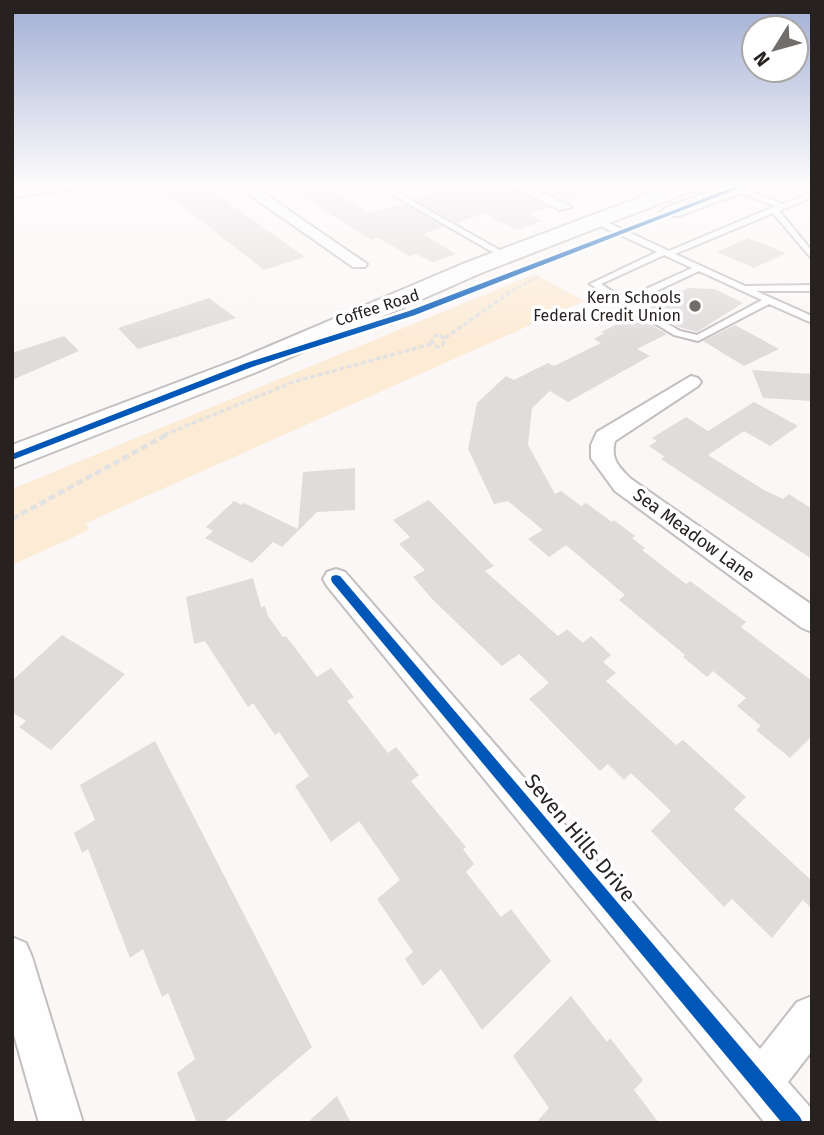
<svg xmlns="http://www.w3.org/2000/svg" width="824" height="1135" viewBox="0 0 824 1135" font-family="'Fira Sans',sans-serif">
<style>
.green{fill:#fcebd5}
.building{fill:#e1dcdc}
.lines{fill:none;stroke-linecap:round;stroke-linejoin:round}
.lane-casing{stroke:#c3bfbe;stroke-width:4}
.street-casing{stroke:#c3bfbe;stroke-width:4}
.secondary-casing{stroke:#c3bfbe;stroke-width:4}
.path-far2{stroke:#e3e2e2;stroke-width:2.5;stroke-dasharray:4.5 2;stroke-linecap:butt}
.path-far1{stroke:#e3e2e2;stroke-width:3.5;stroke-dasharray:5 2.5;stroke-linecap:butt}
.path{stroke:#e3e2e2;stroke-width:4.5;stroke-dasharray:7 3.5;stroke-linecap:butt}
.lane{fill:#fefefe;fill-rule:evenodd}
.street{fill:#fefefe;fill-rule:evenodd}
.secondary{fill:#fefefe;fill-rule:evenodd}
.cycleway-casing{stroke:#fff;stroke-width:5}
.cycleway{fill:#0057b8;fill-rule:evenodd}
.poi-dot{fill:#716d6b;stroke:#fff;stroke-width:2.5}
.labels{text-anchor:middle;stroke-width:7;stroke-linejoin:round;paint-order:stroke}
.far-poi-label{font-size:16px;fill:#272220;stroke:#fff;text-anchor:end}
.far-street-label{font-size:16px;fill:#272220;stroke:#fff}
.street-label{font-size:18px;fill:#272220;stroke:#fff}
.near-street-label{font-size:21px;fill:#272220;stroke:#fff}
</style>
<rect width="100%" height="100%" fill="#fbf7f6"/>
<polygon class="green" points="535,274 584,301 86,523 89,530 12,565 12,489"/>
<g class="building">
<polygon points="153,183 201,183 305,257 264,270"/>
<polygon points="280,183 318,183 370,213 402,203 444,227 423,234 456,254 433,262 416,254 410,256 378,238 372,240"/>
<polygon points="428,183 504,183 548,207 529,214 542,221 517,230 484,213 456,223 415,199 443,190"/>
<polygon points="528,183 607,183 607,185 565,201"/>
<polygon points="748,238 786,253 754,268 717,252"/>
<polygon points="688,288 715,289 743,303 697,332 679,327 647,309"/>
<polygon points="209,298 236,318 138,349 118,328"/>
<polygon points="635,315 667,334 637,349 650,356 568,402 550,391 532,408 528,445 555,494 561,491 581,506 586,503 612,522 614,520 635,536 632,538 645,548 642,550 686,584 690,581 746,622 741,627 812,681 812,736 790,758 756,730 761,726 737,706 746,698 713,671 707,677 683,657 685,655 619,600 625,595 566,545 549,557 528,539 543,530 508,501 494,504 468,449 477,403 506,376 514,380 548,363 554,366 601,343 594,339 604,333 601,332"/>
<polygon points="735,325 779,349 744,366 703,341"/>
<polygon points="64,336 79,351 12,380 12,353"/>
<polygon points="752,370 812,374 812,401 763,398"/>
<polygon points="754,402 798,426 770,446 744,431 708,455 764,490 783,499 789,494 812,509 812,559 661,459 665,457 649,446 657,441 652,438 686,417 708,431"/>
<polygon points="355,468 355,510 317,512 282,547 273,542 252,563 205,538 213,531 206,527 234,501 242,505 244,503 298,529 303,472"/>
<polygon points="429,500 494,566 485,571 558,636 567,629 583,643 591,636 611,655 603,662 616,673 606,681 676,745 683,740 746,797 734,809 812,881 812,909 803,900 772,938 732,899 724,907 651,831 671,811 631,773 624,780 608,764 600,771 529,699 549,683 519,654 502,666 433,600 413,577 425,570 399,544 410,537 393,520"/>
<polygon points="253,578 261,607 265,606 268,616 283,637 286,636 317,677 331,668 354,697 347,701 388,753 396,747 419,775 411,781 466,847 463,849 474,864 466,872 501,917 511,909 551,961 482,1030 441,969 423,986 405,959 413,952 377,899 400,880 359,821 331,842 295,786 309,776 279,732 275,735 253,703 248,707 205,641 194,644 186,597"/>
<polygon points="62,635 125,674 51,750 19,727 26,721 12,712 12,681"/>
<polygon points="155,741 312,1047 223,1123 197,1123 177,1073 195,1059 168,993 162,997 143,949 130,958 88,849 82,853 74,833 95,820 80,785"/>
<polygon points="571,996 607,1042 610,1038 643,1080 634,1090 659,1123 536,1123 549,1108 513,1056"/>
<polygon points="337,1096 351,1123 307,1123"/>
</g>
<g class="lines">
<defs>
<g id="lane">
<polygon points="372,183 381,183 510,256 503,258"/>
<path d="M735 186 783 204 812 192V197L779 211 812 251V259L773 213 675 254 745 286 812 285V291H756L812 316V323L769 304 698 341 674 335 590 284 657 252 592 222V218H598L669 251 776 206 732 190V186ZM664 255 692 268 624 299 601 284ZM699 271 762 300 697 335 680 331 631 303Z"/>
</g>
<g id="street">
<polygon points="59,183 95,183 88,187 12,197 12,189"/>
<polygon points="233,183 249,183 367,264 365,267 353,267"/>
<polygon points="506,183 523,183 572,207 560,210"/>
<path d="M691 376 698 378 701 382 698 386 615 441C610 459 619 467 631 479L812 605V632L802 628 615 491 591 458V445L597 432Z"/>
<polygon points="336,569 345,572 760,1049 797,1002 812,996 812,1051 788,1082 810,1107 812,1123 765,1123 327,586 323,579 327,572"/>
<polygon points="12,937 26,943 32,957 83,1123 39,1123 12,1028"/>
</g>
<g id="secondary">
<polygon points="678,183 705,183 702,187 481,273 259,371 12,468 12,445 239,359 465,263"/>
<polygon points="731,183 759,183 756,187 679,216 665,216 661,212 665,208"/>
</g>
</defs>
<use href="#lane" class="lane-casing"/>
<use href="#street" class="street-casing"/>
<use href="#secondary" class="secondary-casing"/>
<polyline class="path-far2" points="506,294 539,276"/>
<g class="path-far1">
<circle cx="438" cy="341" r="6"/>
<polyline points="445,338 509,293"/>
<polyline points="164,435 293,382 431,344"/>
</g>
<polyline class="path" points="12,519 168,434"/>
<use href="#lane" class="lane"/>
<use href="#street" class="street"/>
<use href="#secondary" class="secondary"/>
<defs>
<g id="cycleway">
<polygon points="745,183 752,183 415,315 252,367 12,460 12,454 246,363 409,311"/>
<polygon points="336,575 340,576 800,1117 803,1123 782,1123 332,582 331,579 332,576"/>
</g>
</defs>
<use href="#cycleway" class="cycleway-casing"/>
<use href="#cycleway" class="cycleway"/>
</g>
<linearGradient id="sky" x2="0" y2="1"><stop stop-color="#a2afd5"/><stop offset="0.54" stop-color="#fdfbfb"/><stop offset="1" stop-color="#fdfbfb" stop-opacity="0"/></linearGradient>
<rect width="824" height="342" fill="url(#sky)"/>
<circle class="poi-dot" cx="695" cy="306" r="7"/>
<g class="labels">
<g class="far-poi-label">
<text x="681" y="303">Kern Schools<tspan x="681" dy="18">Federal Credit Union</tspan></text>
</g>
<g class="far-street-label">
<text transform="translate(377 307) rotate(-18)" y="6">Coffee Road</text>
</g>
<g class="street-label">
<text transform="translate(694 535) rotate(36)" y="6">Sea Meadow Lane</text>
</g>
<g class="near-street-label">
<text transform="translate(580 838) rotate(50)" y="7">Seven Hills Drive</text>
</g>
</g>
<rect width="824" height="1135" fill="none" stroke="#272220" stroke-width="28"/>
<g transform="translate(775 49) rotate(233)"><circle r="33" fill="#ffffff" stroke="#a9a7a6" stroke-width="2"/>
<path d="M0-5L12 26L0 18L-12 26Z" fill="#716d6b"/>
<text y="-10" font-size="19" font-weight="bold" text-anchor="middle" fill="#272220">N</text>
</g>
</svg>
